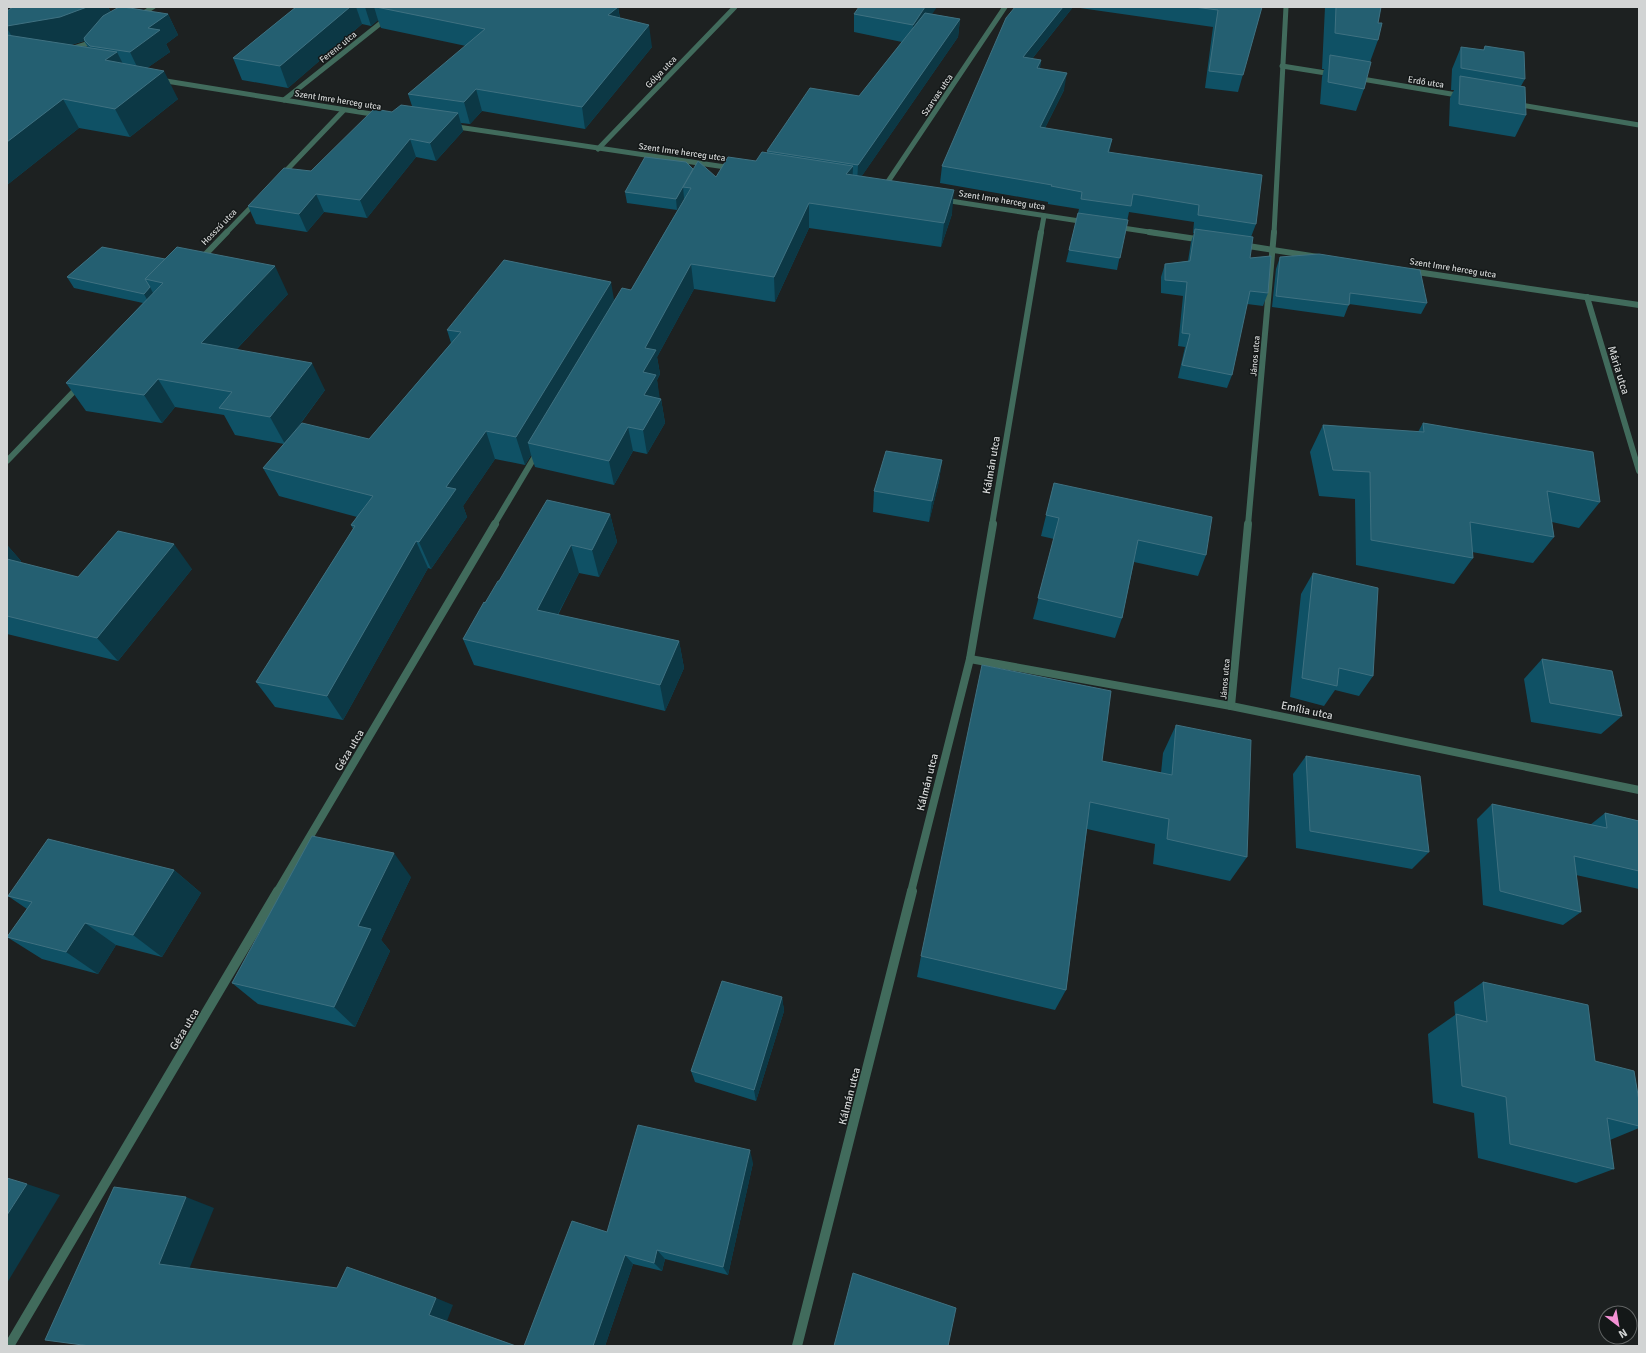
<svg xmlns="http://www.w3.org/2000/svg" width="1646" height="1353" viewBox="0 0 1646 1353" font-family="Signika,sans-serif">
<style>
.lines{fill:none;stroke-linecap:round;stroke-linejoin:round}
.minor-far3{stroke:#416b5c;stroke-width:5}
.minor-far2{stroke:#416b5c;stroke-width:6}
.minor-far1{stroke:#416b5c;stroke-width:8}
.minor{stroke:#416b5c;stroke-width:10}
.tertiary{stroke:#416b5c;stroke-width:5}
.wall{fill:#0f5165;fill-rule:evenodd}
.shaded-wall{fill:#0c3845}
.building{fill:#245f71;stroke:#3f7181}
.labels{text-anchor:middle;stroke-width:3;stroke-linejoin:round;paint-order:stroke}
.far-street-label{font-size:9px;fill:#d2d4d4;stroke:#141818}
.street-label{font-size:11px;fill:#d2d4d4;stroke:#141818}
</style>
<rect width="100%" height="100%" fill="#1d2121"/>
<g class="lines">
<g class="minor-far3">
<polyline points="1282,66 1332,74"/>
<polyline points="1356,78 1463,96"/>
<polyline points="284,100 378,115"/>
<polyline points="1515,104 1639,125"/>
<polyline points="451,126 732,168"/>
<polyline points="598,149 735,7"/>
<polyline points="281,176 344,110"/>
<polyline points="883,189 1005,7"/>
<polyline points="944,200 1086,222"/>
<polyline points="1116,227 1156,233"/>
<polyline points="226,233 256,202"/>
<polyline points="1041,233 1044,216"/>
<polyline points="1274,233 1286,7"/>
</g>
<g class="minor-far2">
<polyline points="1149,232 1203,240"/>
<polyline points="1242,245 1318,257"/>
<polyline points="200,260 227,232"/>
<polyline points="1410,271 1639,305"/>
<polyline points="1587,297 1639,471"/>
<polyline points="7,461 80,385"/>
<polyline points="494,525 537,453"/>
<polyline points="992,525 1041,232"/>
<polyline points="1248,525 1274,232"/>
</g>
<g class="minor-far1">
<polyline points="970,659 1231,706 1639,790"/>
<polyline points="1231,706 1248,524"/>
<polyline points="277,892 495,524"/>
<polyline points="911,892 970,659 993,524"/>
</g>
<g class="minor">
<polyline points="9,1346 278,891"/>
<polyline points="797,1346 912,891"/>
</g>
<g class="tertiary">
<polyline points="139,16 153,7"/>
<polyline points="71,49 96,41"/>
<polyline points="160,80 284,100 401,7"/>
</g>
</g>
<g class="wall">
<path d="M13 7H108L111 12 168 14 178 35 166 44 170 52 147 68 178 99 130 137 79 128 7 185V11ZM84 41 88 47 71 45 74 44Z"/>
<polygon points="296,7 618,7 620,18 652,47 585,129 482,111 470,124 461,123 463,131 436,161 416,157 367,218 324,212 307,232 256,224 248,206 311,171 392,112 412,106 408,94 466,46 381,28 378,20 371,26 362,24 288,88 242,80 233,58"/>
<polygon points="1015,7 1262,7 1238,92 1205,88 1213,27 1073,7 1032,59 1041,60 1040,68 1064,90 1045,128 1112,139 1109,152 1256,224 1251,237 1250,258 1268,293 1263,306 1247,304 1232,375 1227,388 1178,378 1185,347 1178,346 1183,296 1161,293 1161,277 1165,264 1188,261 1191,242 1194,233 1193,233 1194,222 1129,212 1117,270 1066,262 1079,209 1048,204 1048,202 940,183 942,166"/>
<polygon points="1325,7 1381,7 1378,23 1378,40 1370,62 1364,89 1356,111 1320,104 1322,77 1324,69 1322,69"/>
<polygon points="854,14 932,14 960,19 958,37 861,177 952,214 941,247 809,228 775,302 694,289 657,357 660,374 657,380 659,398 661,399 665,423 647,454 633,451 614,485 535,467 531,455 525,465 495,459 463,506 467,517 431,569 428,568 343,720 275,707 256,682 353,529 351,525 357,517 279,496 263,468 284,444 235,435 224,415 175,407 162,423 86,411 66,383 143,303 74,288 67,277 102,247 288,294 236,350 325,390 293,434 369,439 451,343 447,330 614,300 631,290 684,199 684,198 677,210 627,203 625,192 693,169 716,177 756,161 767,153 767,151 859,96 902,42 854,32"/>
<polygon points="1485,46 1525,79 1521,86 1526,115 1515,137 1449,126 1450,98 1454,90 1451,90 1452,69 1461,47 1483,50"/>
<polygon points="1280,257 1427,303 1421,314 1349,304 1344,317 1272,307 1276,269"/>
<polygon points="1423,423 1600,502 1579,528 1552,522 1554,537 1533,563 1472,552 1473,558 1454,584 1356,565 1355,499 1319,496 1310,452 1323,425 1418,432"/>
<polygon points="942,460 939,481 929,522 873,512 874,491"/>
<polygon points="1054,483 1206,555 1198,576 1134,562 1122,618 1115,638 1033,619 1054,539 1041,536"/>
<polygon points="610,514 617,542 599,577 579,573 558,615 679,641 684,668 665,711 474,665 463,639 499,581"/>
<polygon points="7,545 21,561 20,563 78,577 192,569 118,661 7,634"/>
<polygon points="1313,573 1373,676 1359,696 1335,690 1324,706 1290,697 1301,594"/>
<polygon points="1542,659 1622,716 1601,734 1531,722 1524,679"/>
<polygon points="1176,725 1247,857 1230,881 1153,864 1155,844 1087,829 1066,990 1055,1010 917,977 921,956 1102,761 1161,773 1163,753"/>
<polygon points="1306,756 1429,852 1412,869 1296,848 1293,774"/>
<polygon points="1492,804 1590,825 1605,813 1639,821 1639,889 1576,875 1581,912 1563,925 1483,905 1477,819"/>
<polygon points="174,870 201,893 162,957 116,945 98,974 42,959 7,937 27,909 8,896"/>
<polygon points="411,877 381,940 390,951 355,1027 258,1004 232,983"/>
<polygon points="1483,982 1595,1061 1639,1101 1639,1128 1610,1140 1614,1169 1576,1183 1478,1158 1474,1113 1433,1103 1428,1034 1455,1015 1454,1002"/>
<polygon points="782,997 784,1011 756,1101 695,1082 691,1071"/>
<polygon points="753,1163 728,1275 665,1259 662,1271 633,1264 605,1346 524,1346 607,1232"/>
</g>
<g class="shaded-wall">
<polygon points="87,7 108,7 118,26 99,36 74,44 22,54 7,28 7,26"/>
<polygon points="350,7 356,7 362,24 288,88 280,66"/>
<polygon points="365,7 374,7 378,20 371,26"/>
<polygon points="618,7 621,28 608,15"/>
<polygon points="925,7 937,7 912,44 913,25"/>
<polygon points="1063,7 1073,7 1020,74 1023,57"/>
<polygon points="168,14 178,35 166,44 170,52 140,73 130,52 148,28"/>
<polygon points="960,19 958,37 857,183 858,165"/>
<polygon points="649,25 652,47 585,129 582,107"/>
<polygon points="117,52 131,80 105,60"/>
<polygon points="1041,60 1038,77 1037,68"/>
<polygon points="164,71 178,99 130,137 115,109"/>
<polygon points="1067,73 1064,90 1037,144 1040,127"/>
<polygon points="476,89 482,111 470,124 464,102"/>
<polygon points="63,99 79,128 7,185 7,142"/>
<polygon points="458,113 463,131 436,161 430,143"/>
<polygon points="410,139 416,157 367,218 360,200"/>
<polygon points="1112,139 1109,156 1108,152"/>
<polygon points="853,166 852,190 846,174"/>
<polygon points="693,169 683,187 684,198 677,210 676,199"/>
<polygon points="954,190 952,214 941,247 944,223"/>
<polygon points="316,194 324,212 307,232 299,214"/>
<polygon points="809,203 809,228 775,302 774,277"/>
<polygon points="691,264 694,289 657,357 660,374 657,380 660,399 644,395 643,372 645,348"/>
<polygon points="275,266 288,294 216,371 201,343"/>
<polygon points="611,282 616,311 528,443 531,455 525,465 516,437"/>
<polygon points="150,287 156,299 150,305 144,294"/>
<polygon points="312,363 325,390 285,444 270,417"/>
<polygon points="158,379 175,407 162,423 144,395"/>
<polygon points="661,399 665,423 647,454 643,430"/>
<polygon points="628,427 633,451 614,485 609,461"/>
<polygon points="486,431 495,459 463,506 467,517 431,569 419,542 446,487"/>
<polygon points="942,460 939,481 929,522 932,501"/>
<polygon points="610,514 617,542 599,577 592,550"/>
<polygon points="416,541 428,568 343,720 327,696"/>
<polygon points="174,544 192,569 118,661 97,638"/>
<polygon points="7,545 21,561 7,578"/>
<polygon points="571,545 579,573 546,637 537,610"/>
<polygon points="679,641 684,668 665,711 660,685"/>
<polygon points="394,853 411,877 381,940 390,951 355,1027 334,1007 358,926"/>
<polygon points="174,870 201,893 162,957 133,935"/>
<polygon points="85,923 116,945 98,974 66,952"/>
<polygon points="782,997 784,1011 756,1101 754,1090"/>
<polygon points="750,1150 753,1163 728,1275 723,1267"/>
<polygon points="27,1184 60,1195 7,1283 7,1215"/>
<polygon points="186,1197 214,1208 188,1272 159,1264"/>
<polygon points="657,1250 665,1259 662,1271 654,1263"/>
<polygon points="625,1255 633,1264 605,1346 593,1346"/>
<polygon points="436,1298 453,1305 447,1321 429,1315"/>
</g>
<g class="building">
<polygon points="13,7 87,7 60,17 7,26 7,11"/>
<polygon points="119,7 123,7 168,14 148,28 160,30 130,52 90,46 85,41 84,38 103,16"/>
<polygon points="296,7 350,7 280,66 233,58"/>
<polygon points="376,7 618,7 608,15 649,25 582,107 476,89 464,102 408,94 485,29"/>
<polygon points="859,7 925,7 913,25 854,14"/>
<polygon points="1015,7 1063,7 1023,57 1041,60 1037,68 1067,73 1040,127 1112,139 1108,152 1262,175 1256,224 1198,215 1199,205 1133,194 1131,206 1081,199 1082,192 1051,186 1052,185 942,166 1006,18"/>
<polygon points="1194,7 1262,7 1243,75 1209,71 1218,10"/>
<polygon points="1336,7 1381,7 1378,23 1382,23 1378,40 1335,33"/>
<polygon points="925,13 960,19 858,165 767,151 810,88 859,96"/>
<polygon points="7,35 117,52 105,60 164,71 115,109 63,99 7,142"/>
<polygon points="1485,46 1524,52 1525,79 1461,68 1461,47 1484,50"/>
<polygon points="1330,55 1371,62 1364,89 1328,82"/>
<polygon points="1460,76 1525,87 1526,115 1459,104"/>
<polygon points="401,105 458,113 430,143 410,139 360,200 316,194 299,214 248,206 284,168 311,171 374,109 392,112"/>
<polygon points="762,152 853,166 846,174 954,190 944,223 809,203 774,277 691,264 645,348 656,350 643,372 656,375 644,395 661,399 643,430 628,427 609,461 528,443 622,288 631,290 691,188 683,187 698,161 716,177 728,157 756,161"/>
<polygon points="645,157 686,162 693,169 676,199 625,192"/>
<polygon points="1078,213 1128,220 1120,258 1069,250"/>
<polygon points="1195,229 1253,237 1250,258 1271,256 1268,293 1250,291 1232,375 1182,365 1190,334 1182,333 1187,282 1165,280 1165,264 1190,261"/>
<polygon points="102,247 165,259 145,279 150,287 144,294 67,277"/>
<polygon points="177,247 275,266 201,343 312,363 270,417 219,408 232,392 158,379 144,395 66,383 163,283 145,279"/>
<polygon points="1319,254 1420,270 1427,303 1350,293 1349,305 1276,296 1280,257"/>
<polygon points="504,260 611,282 516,437 486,431 446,487 456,489 419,542 416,541 327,696 256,682 355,526 351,525 373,496 263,468 302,423 369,439 461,332 447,330"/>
<polygon points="1423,423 1593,452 1600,502 1547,491 1554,537 1470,522 1473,558 1371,540 1370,472 1333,470 1323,425 1424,432"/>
<polygon points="886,451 942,460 932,501 874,491"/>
<polygon points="1054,483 1212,517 1206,555 1138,540 1122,618 1038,598 1059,518 1046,515"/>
<polygon points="547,500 610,514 592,550 571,545 537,610 679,641 660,685 463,639 484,602 485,603 498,581 499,581"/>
<polygon points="118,531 174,544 97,638 7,616 7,559 78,577"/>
<polygon points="1313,573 1378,588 1373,676 1339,668 1337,686 1302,678"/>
<polygon points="1542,659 1612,671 1622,716 1550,703"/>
<polygon points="982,665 1111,691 1102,761 1172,775 1176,725 1251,740 1247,857 1167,839 1169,819 1090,802 1066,990 921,956"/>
<polygon points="1306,756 1420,776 1429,852 1310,831"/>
<polygon points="1492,804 1607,828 1605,813 1639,821 1639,871 1574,856 1581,912 1500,891"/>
<polygon points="312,836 394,853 358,926 371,929 334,1007 232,983"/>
<polygon points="48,839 174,870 133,935 85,923 66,952 7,937 32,902 8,896"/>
<polygon points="722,981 782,997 754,1090 691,1071"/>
<polygon points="1483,982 1588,1005 1595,1061 1634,1071 1639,1101 1639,1126 1607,1118 1614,1169 1510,1144 1506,1097 1462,1086 1456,1014 1487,1022"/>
<polygon points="638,1125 750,1150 723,1267 657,1250 654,1263 625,1255 593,1346 524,1346 572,1221 607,1232"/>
<polygon points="7,1178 27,1184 7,1215"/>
<polygon points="114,1187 186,1197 159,1264 337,1288 347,1267 436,1298 429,1315 516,1346 90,1346 45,1340"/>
<polygon points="853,1273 956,1308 948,1346 834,1346"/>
</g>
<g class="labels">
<g class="far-street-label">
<text transform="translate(338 47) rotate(-39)" y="3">Ferenc utca</text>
<text transform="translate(661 72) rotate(-46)" y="3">Gólya utca</text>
<text transform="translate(1426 82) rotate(9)" y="3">Erdő utca</text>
<text transform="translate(937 95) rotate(-56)" y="3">Szarvas utca</text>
<text transform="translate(338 100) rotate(9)" y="3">Szent Imre herceg utca</text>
<text transform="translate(682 152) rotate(8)" y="3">Szent Imre herceg utca</text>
<text transform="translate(1002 200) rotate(9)" y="3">Szent Imre herceg utca</text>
<text transform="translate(219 227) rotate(-46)" y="3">Hosszú utca</text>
<text transform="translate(1453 268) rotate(9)" y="3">Szent Imre herceg utca</text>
<text transform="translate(1255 356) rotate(-85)" y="3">János utca</text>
<text transform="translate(1225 679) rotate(-85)" y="3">János utca</text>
</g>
<g class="street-label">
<text transform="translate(1619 370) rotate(73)" y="4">Mária utca</text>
<text transform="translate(991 465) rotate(-80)" y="4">Kálmán utca</text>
<text transform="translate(1307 710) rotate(12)" y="4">Emília utca</text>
<text transform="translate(349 750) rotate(-59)" y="4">Géza utca</text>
<text transform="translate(927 782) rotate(-76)" y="4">Kálmán utca</text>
<text transform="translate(184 1029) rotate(-59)" y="4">Géza utca</text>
<text transform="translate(849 1096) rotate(-76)" y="4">Kálmán utca</text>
</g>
</g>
<rect width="1646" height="1353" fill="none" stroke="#d2d4d4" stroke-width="16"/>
<g transform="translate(1618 1325) rotate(149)"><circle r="19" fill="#141818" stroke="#606363"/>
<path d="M0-3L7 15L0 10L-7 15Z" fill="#f491d4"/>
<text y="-6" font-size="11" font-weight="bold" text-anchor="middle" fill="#d2d4d4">N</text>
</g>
</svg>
